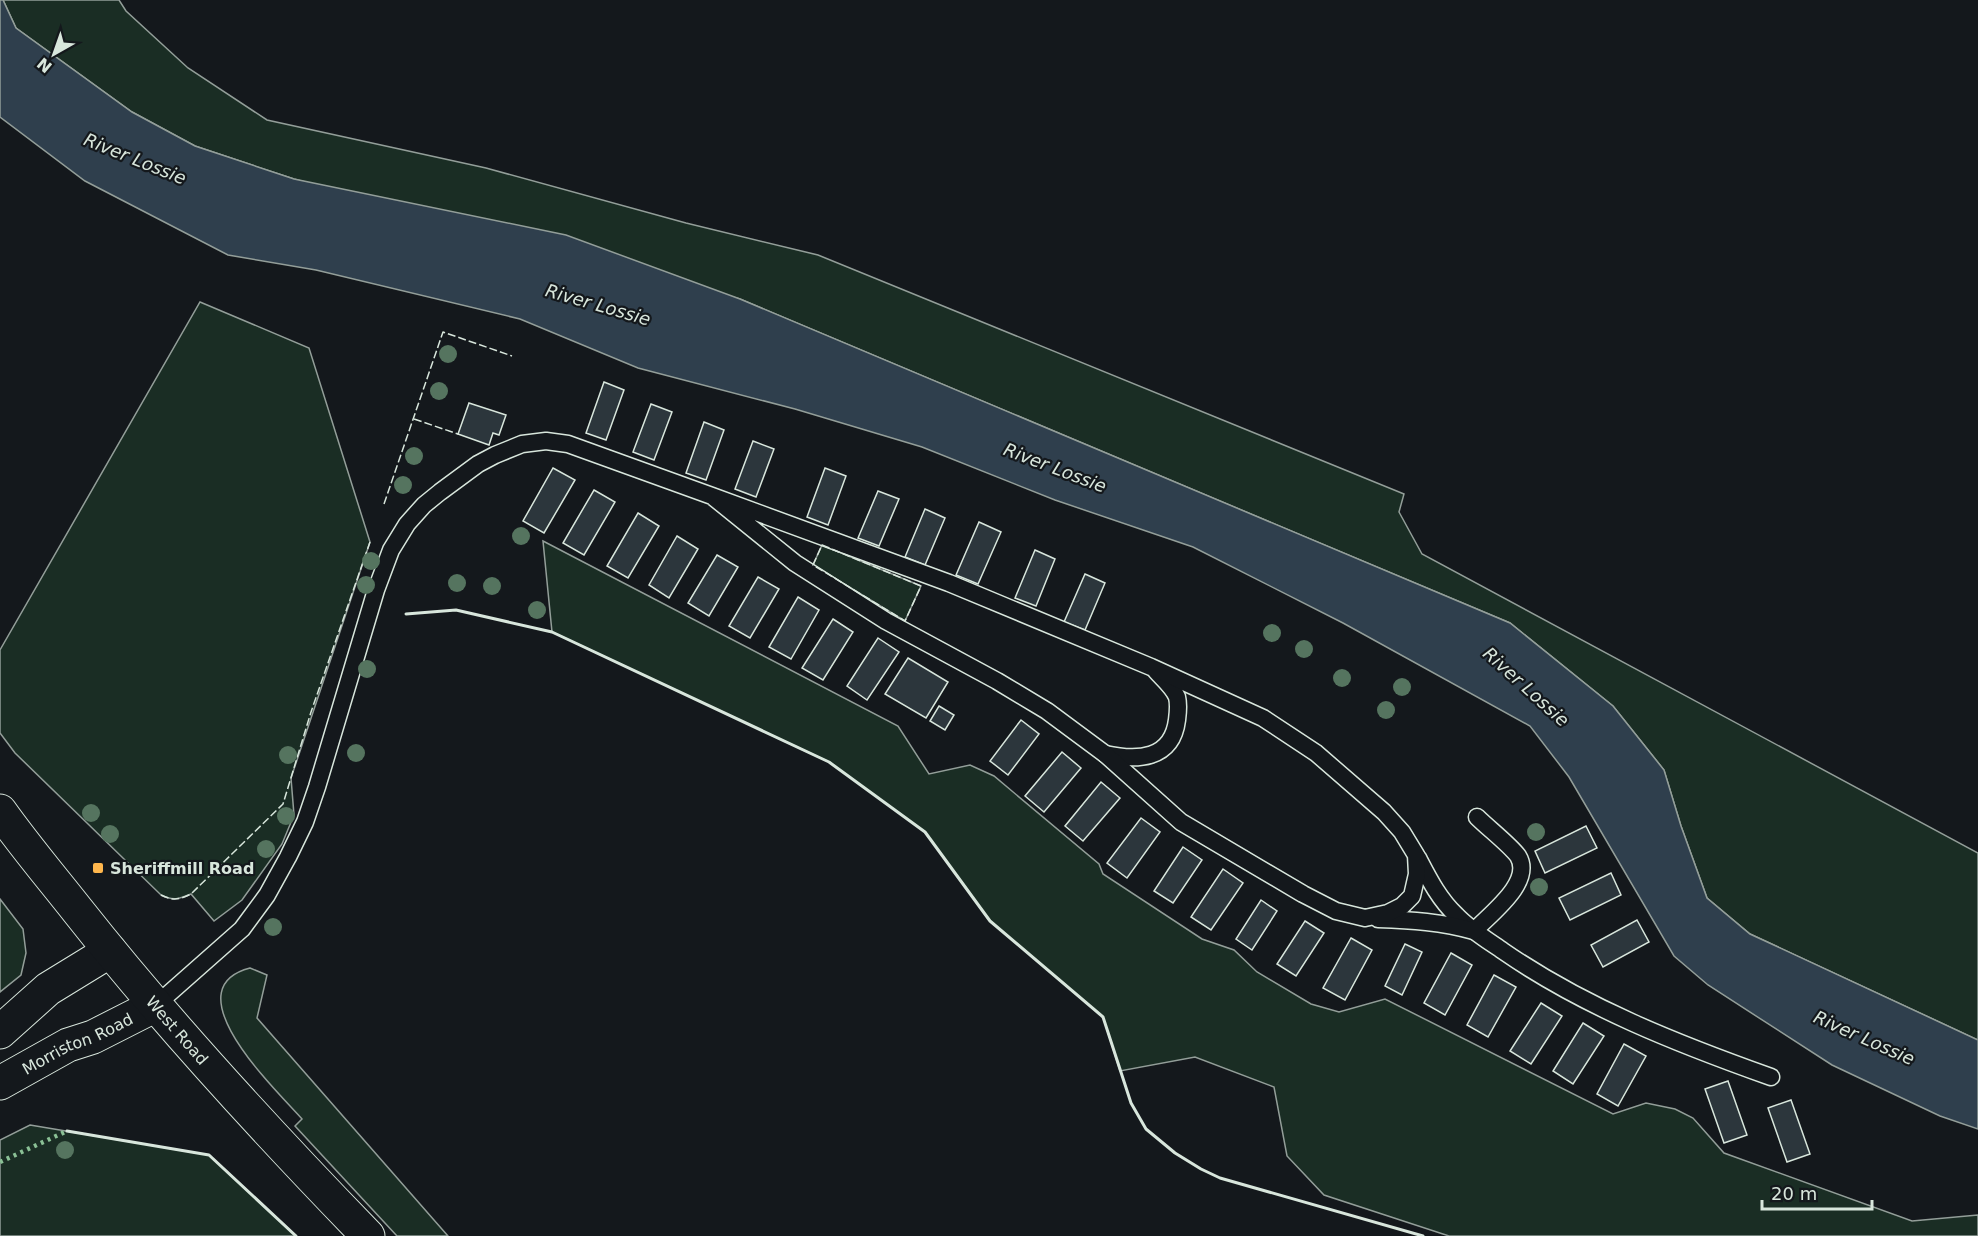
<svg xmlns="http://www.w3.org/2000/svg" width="1978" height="1236" viewBox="0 0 1978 1236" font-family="'DejaVu Sans',sans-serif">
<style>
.green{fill:#1a2d24;stroke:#939e99;stroke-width:1.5}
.water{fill:#2f3f4d;stroke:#939e99;stroke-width:1.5}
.building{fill:#2c363c;stroke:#d8e6dc;stroke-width:1.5}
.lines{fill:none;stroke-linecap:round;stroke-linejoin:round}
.service-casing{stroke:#d8e6dc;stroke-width:19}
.tertiary-casing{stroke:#d8e6dc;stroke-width:35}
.trunk-casing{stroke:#d8e6dc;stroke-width:35}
.service{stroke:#14181c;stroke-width:16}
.tertiary{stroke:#14181c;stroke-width:33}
.trunk{stroke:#14181c;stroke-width:33}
.hedge{stroke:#8ac095;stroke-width:4.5;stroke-dasharray:3 4.5;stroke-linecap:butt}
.fence{stroke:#d8e6dc;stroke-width:1.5;stroke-dasharray:8 3;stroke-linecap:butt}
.wall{stroke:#d8e6dc;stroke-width:3}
.tree{fill:#55745f}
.poi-dot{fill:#ffb74d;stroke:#14181c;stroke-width:2}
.labels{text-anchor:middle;stroke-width:4.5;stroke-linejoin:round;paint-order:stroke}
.poi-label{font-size:16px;font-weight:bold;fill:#d8e6dc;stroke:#14181c;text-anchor:start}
.street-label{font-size:16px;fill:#d8e6dc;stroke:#14181c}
.water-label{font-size:18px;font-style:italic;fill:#d8e6dc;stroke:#14181c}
</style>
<rect width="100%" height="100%" fill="#14181c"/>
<g class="green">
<polygon points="3,0 119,0 126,11 188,68 267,120 486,168 686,223 818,255 1404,494 1399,512 1422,554 1978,853 1978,1040 1750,934 1707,898 1681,826 1664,770 1613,706 1510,623 740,299 294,179 195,146 132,112 16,28"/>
<path d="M200 302 309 348 370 542 291 778 294 815 282 844 242 900 214 921 191 894C179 899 173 901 161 895L15 753 0 733V650Z"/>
<polygon points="543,541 898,726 929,774 970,765 994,776 1099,864 1103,874 1202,939 1234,950 1257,972 1311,1004 1339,1012 1385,999 1613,1114 1646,1103 1675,1109 1693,1118 1724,1153 1912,1221 1978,1215 1978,1236 1449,1236 1324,1195 1287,1156 1274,1087 1195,1057 1120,1071 1103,1017 990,921 925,832 829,762 552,632"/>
<polygon points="822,545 921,586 905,621 813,565"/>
<polygon points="0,899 23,929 26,953 21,975 0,992"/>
<path d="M250 968 267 975 257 1018 448 1236H397L295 1126 302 1119C277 1091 170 989 250 968Z"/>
<polygon points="30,1125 209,1155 296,1236 0,1236 0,1140"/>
</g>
<polygon class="water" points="0,0 3,0 16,28 132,112 195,146 294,179 566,235 740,299 1510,623 1613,706 1664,770 1681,826 1707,898 1750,934 1978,1040 1978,1129 1940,1116 1832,1065 1708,985 1674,956 1569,777 1530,726 1343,623 1193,547 1055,500 922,447 795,409 638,368 520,319 316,270 228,255 85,181 0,117"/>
<g class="building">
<polygon points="604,382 624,390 606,440 586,433"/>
<polygon points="469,403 506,415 499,435 493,433 489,445 458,434"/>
<polygon points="651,404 672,412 654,460 633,452"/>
<polygon points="704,422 724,430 706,480 686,473"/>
<polygon points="753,441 774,449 756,497 735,489"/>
<polygon points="553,468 575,480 544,533 523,521"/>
<polygon points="825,468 846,476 828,525 807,517"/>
<polygon points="594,490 615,502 584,555 563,543"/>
<polygon points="878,491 899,499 879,546 858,538"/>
<polygon points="925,509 945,518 925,565 905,557"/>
<polygon points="638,513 659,526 628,578 607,566"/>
<polygon points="979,522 1001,532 978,584 956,575"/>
<polygon points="677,536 698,549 669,598 649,585"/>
<polygon points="1035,550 1055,559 1036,606 1015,598"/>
<polygon points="717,555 738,567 709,616 688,603"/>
<polygon points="1085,574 1105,583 1085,630 1064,622"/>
<polygon points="758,577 779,589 750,638 729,626"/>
<polygon points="798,597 819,610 791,659 769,647"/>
<polygon points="833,619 853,632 823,680 802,668"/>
<polygon points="878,638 899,652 867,700 847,686"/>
<polygon points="908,658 948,682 926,718 885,694"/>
<polygon points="939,706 954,715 945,730 930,721"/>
<polygon points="1021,720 1039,734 1008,775 990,761"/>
<polygon points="1062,752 1081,768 1044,812 1025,796"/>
<polygon points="1101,782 1120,798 1083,841 1065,826"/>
<polygon points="1141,818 1160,832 1127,878 1107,863"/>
<polygon points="1586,826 1597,848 1545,873 1535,851"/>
<polygon points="1183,847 1202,860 1173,903 1154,891"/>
<polygon points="1223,869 1243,883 1211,930 1191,917"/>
<polygon points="1611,873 1621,895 1570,920 1559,898"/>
<polygon points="1261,900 1277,911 1252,950 1236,939"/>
<polygon points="1637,920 1649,942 1603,967 1591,945"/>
<polygon points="1305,921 1324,933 1296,976 1277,964"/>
<polygon points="1351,938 1372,950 1345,1000 1323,988"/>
<polygon points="1405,944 1422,952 1402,995 1385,986"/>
<polygon points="1451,953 1472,965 1445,1015 1424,1003"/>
<polygon points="1494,975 1516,987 1488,1037 1467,1025"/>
<polygon points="1541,1003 1562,1016 1531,1064 1510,1051"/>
<polygon points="1583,1023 1604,1036 1573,1084 1553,1071"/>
<polygon points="1624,1044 1646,1056 1618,1106 1597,1094"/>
<polygon points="1728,1081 1747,1135 1724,1143 1705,1089"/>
<polygon points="1791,1100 1810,1154 1787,1162 1768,1108"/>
</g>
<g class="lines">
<defs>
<g id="service">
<path d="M1105 754C1137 761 1172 760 1177 720 1178 712 1179 705 1177 697 1173 687 1163 679 1156 671"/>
<path d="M1418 858C1429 879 1439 899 1456 915 1469 929 1487 940 1503 951 1584 1007 1678 1044 1771 1077"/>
<path d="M1378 919C1411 920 1442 922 1474 931 1490 914 1534 882 1518 856 1510 845 1488 828 1477 817"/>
<polyline points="156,1005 242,929 267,895 288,857 305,822 317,787 376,590 391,550 407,524 424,505 440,492 478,464 495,455 522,444 546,441 568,444 712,496 949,583 1151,667 1263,718 1316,753 1384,812 1402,832 1416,855 1417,874 1412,896 1402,906 1388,913 1365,918 1336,911 1303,894 1181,822 1105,754 1047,711 997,681 886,621 795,563 712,496"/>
</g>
<g id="tertiary">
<polyline points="0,1032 48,989 110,951"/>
<path id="s1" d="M0 1083 68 1045 93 1037 156 1005"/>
</g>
<g id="trunk">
<path id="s2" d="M0 811C24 845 52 878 78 911 168 1025 267 1132 368 1236"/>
</g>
</defs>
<use href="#service" class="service-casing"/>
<use href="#tertiary" class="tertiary-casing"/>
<use href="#trunk" class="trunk-casing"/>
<use href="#service" class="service"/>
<use href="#tertiary" class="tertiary"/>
<use href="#trunk" class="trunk"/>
<polyline class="hedge" points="0,1162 67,1131"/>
<g class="fence">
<polyline points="414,419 458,434"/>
<polyline points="384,504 443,332 512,356"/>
<polygon points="822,545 921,586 905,621 813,565"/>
<path d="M161 895C173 901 179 900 191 894L283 804 311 712 370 542"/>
</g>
<g class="wall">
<polyline points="406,614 456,610 552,632 829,762 925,832 990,921 1103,1017 1131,1103 1146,1129 1175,1153 1201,1169 1220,1178 1423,1236"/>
<polyline points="67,1131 209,1155 296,1236"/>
</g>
</g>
<g class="tree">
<circle cx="448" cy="354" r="9"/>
<circle cx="439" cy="391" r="9"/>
<circle cx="414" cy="456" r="9"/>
<circle cx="403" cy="485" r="9"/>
<circle cx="521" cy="536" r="9"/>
<circle cx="371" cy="561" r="9"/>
<circle cx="457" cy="583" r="9"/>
<circle cx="366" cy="585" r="9"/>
<circle cx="492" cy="586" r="9"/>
<circle cx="537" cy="610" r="9"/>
<circle cx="1272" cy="633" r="9"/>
<circle cx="1304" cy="649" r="9"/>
<circle cx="367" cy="669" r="9"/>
<circle cx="1342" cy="678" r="9"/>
<circle cx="1402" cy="687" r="9"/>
<circle cx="1386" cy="710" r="9"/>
<circle cx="356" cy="753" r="9"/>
<circle cx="288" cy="755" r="9"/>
<circle cx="91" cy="813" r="9"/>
<circle cx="286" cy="816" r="9"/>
<circle cx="1536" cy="832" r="9"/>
<circle cx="110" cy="834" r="9"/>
<circle cx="266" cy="849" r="9"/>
<circle cx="1539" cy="887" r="9"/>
<circle cx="273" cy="927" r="9"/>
<circle cx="65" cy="1150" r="9"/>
</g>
<rect class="poi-dot" x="92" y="862" width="12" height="12" rx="3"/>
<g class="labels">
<g class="poi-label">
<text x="110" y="874">Sheriffmill Road</text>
</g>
<g class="street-label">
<text dy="6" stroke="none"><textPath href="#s2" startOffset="282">West Road</textPath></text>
<text dy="6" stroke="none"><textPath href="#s1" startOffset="87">Morriston Road</textPath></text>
</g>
<g class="water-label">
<text transform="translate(135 159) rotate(22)" y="6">River Lossie</text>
<text transform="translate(598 305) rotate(16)" y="6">River Lossie</text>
<text transform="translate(1055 468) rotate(21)" y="6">River Lossie</text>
<text transform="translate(1526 687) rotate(42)" y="6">River Lossie</text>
<text transform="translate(1864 1038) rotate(24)" y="6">River Lossie</text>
</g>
</g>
<g transform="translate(54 54) rotate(220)" stroke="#14181c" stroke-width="4.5" paint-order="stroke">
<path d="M0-4.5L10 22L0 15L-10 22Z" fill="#d8e6dc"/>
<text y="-9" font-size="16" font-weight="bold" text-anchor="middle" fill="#d8e6dc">N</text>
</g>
<path d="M1762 1200v9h110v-9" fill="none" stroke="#d8e6dc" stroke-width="3"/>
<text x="1771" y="1200" font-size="18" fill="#d8e6dc" stroke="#14181c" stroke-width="4.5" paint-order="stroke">20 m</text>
</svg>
